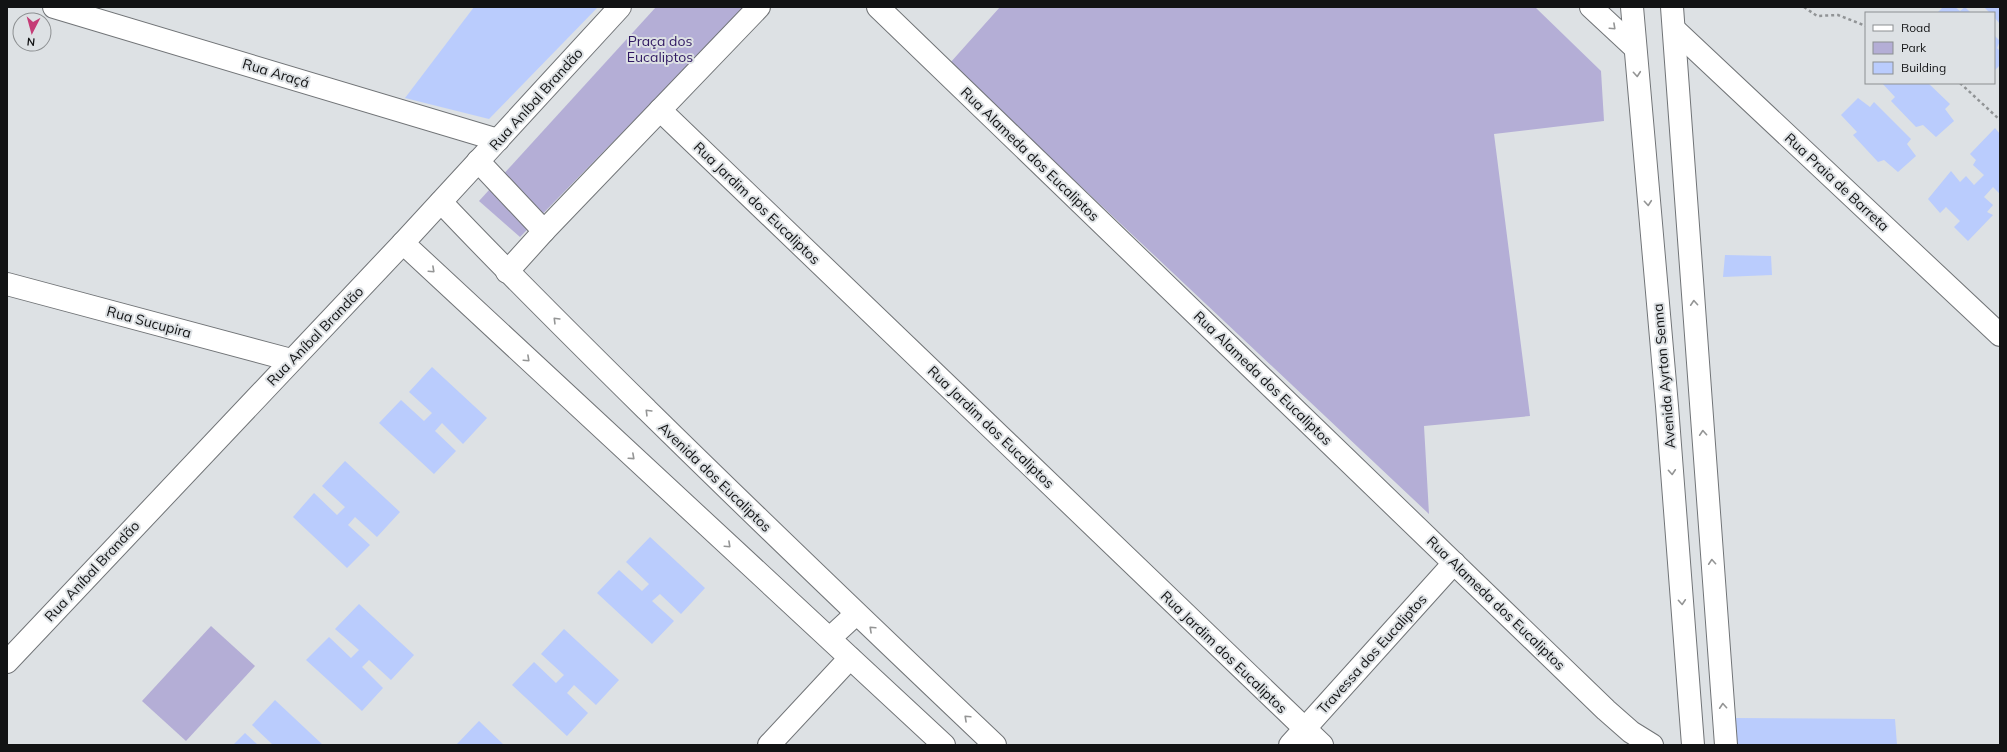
<svg xmlns="http://www.w3.org/2000/svg" width="2007" height="752" viewBox="0 0 2007 752" font-family="Mulish,sans-serif">
<style>
.green{fill:#b4aed6}
.building{fill:#baccfd}
.lines{fill:none;stroke-linecap:round;stroke-linejoin:round}
.minor-casing{stroke:#717477;stroke-width:24}
.major-casing{stroke:#717477;stroke-width:24}
.path{stroke:#919496;stroke-width:2.5;stroke-dasharray:3 3;stroke-linecap:butt}
.minor{stroke:#fff;stroke-width:22}
.major{stroke:#fff;stroke-width:22}
.oneway{stroke:#949595}
.labels{text-anchor:middle;stroke-width:4;stroke-linejoin:round;paint-order:stroke}
.park-label{font-size:14px;fill:#301962;stroke:#dde1e4}
.street-label{font-size:14px;fill:#121314;stroke:#dde1e4}
</style>
<rect width="100%" height="100%" fill="#dde1e4"/>
<g class="green">
<polygon points="656,7 745,7 520,237 479,201"/>
<polygon points="1000,7 1535,7 1601,71 1604,121 1494,134 1530,416 1424,426 1429,514 950,63"/>
<polygon points="211,626 255,666 186,741 142,701"/>
</g>
<g class="building">
<polygon points="474,7 598,7 489,119 405,98"/>
<polygon points="1943,7 1955,7 1960,11 1965,7 1971,13 1937,13"/>
<polygon points="1984,7 2000,7 2000,24 1994,17 1994,13 1990,13"/>
<polygon points="1994,35 2000,41 1997,48 2000,51 2000,65 1994,71"/>
<polygon points="1882,83 1928,83 1950,104 1945,109 1954,121 1936,137 1923,125 1916,127 1891,101 1895,97"/>
<polygon points="1858,98 1870,107 1874,102 1911,139 1907,144 1916,156 1898,172 1884,160 1878,162 1853,135 1857,132 1841,115"/>
<polygon points="1995,128 2000,134 2000,194 1993,187 1984,197 1993,205 1987,212 1993,215 1968,241 1954,227 1960,221 1946,207 1940,213 1928,199 1951,171 1960,182 1966,176 1974,185 1984,175 1973,165 1976,160 1970,154"/>
<polygon points="1725,255 1771,256 1772,275 1723,277"/>
<polygon points="432,367 487,418 463,444 442,423 435,431 456,451 434,474 379,423 401,400 424,421 432,413 409,392"/>
<polygon points="345,461 400,512 377,537 355,517 348,525 370,545 347,568 293,517 314,493 337,515 345,507 322,486"/>
<polygon points="650,537 705,588 681,614 660,594 652,601 674,621 652,644 597,593 619,570 642,591 649,584 626,562"/>
<polygon points="359,604 414,655 391,680 369,660 362,667 383,688 362,711 306,660 329,637 351,658 359,650 335,629"/>
<polygon points="564,629 619,680 596,705 574,685 567,693 588,713 567,736 512,685 534,662 556,683 564,675 541,654"/>
<polygon points="275,700 323,745 273,745 252,725"/>
<polygon points="1734,718 1895,719 1897,745 1736,745"/>
<polygon points="479,721 504,745 456,745"/>
<polygon points="245,733 258,745 233,745"/>
</g>
<g class="lines">
<defs>
<g id="minor">
<polyline points="54,7 498,140"/>
<polyline points="878,7 1606,710 1631,732 1652,745"/>
<polyline points="1591,7 1634,47"/>
<polyline points="1674,29 2000,335"/>
<polyline points="660,110 1322,745"/>
<polyline points="478,161 544,231"/>
<path d="M441 202C508 273 577 341 647 410 762 523 878 634 995 745"/>
<polyline points="403,243 944,745"/>
<polyline points="507,272 544,231 759,7"/>
<polyline points="7,284 291,360"/>
<polyline points="830,638 856,614"/>
<polyline points="7,662 403,243 620,7"/>
<polyline points="769,745 850,658"/>
<polyline points="1290,745 1454,563"/>
</g>
<g id="major">
<polyline points="1632,7 1667,406 1693,745"/>
<polyline points="1672,7 1726,745"/>
</g>
</defs>
<use href="#minor" class="minor-casing"/>
<use href="#major" class="major-casing"/>
<g class="path">
<polyline points="1804,7 1817,16 1838,15 1866,26"/>
<polyline points="1960,83 2000,120"/>
</g>
<use href="#minor" class="minor"/>
<use href="#major" class="major"/>
</g>
<defs><path id="oneway-chevron" d="M-2-3.5L2.5 0L-2 3.5" fill="none" stroke-width="1.6" stroke-linecap="round" stroke-linejoin="round"/></defs>
<g class="oneway">
<use href="#oneway-chevron" transform="translate(1613 27) rotate(43)"/>
<use href="#oneway-chevron" transform="translate(1637 74) rotate(85)"/>
<use href="#oneway-chevron" transform="translate(1648 203) rotate(85)"/>
<use href="#oneway-chevron" transform="translate(432 270) rotate(43)"/>
<use href="#oneway-chevron" transform="translate(1694 303) rotate(-94)"/>
<use href="#oneway-chevron" transform="translate(556 320) rotate(-135)"/>
<use href="#oneway-chevron" transform="translate(527 359) rotate(43)"/>
<use href="#oneway-chevron" transform="translate(648 412) rotate(-135)"/>
<use href="#oneway-chevron" transform="translate(1703 433) rotate(-94)"/>
<use href="#oneway-chevron" transform="translate(632 457) rotate(42)"/>
<use href="#oneway-chevron" transform="translate(1672 472) rotate(86)"/>
<use href="#oneway-chevron" transform="translate(728 545) rotate(43)"/>
<use href="#oneway-chevron" transform="translate(1712 562) rotate(-94)"/>
<use href="#oneway-chevron" transform="translate(1682 602) rotate(86)"/>
<use href="#oneway-chevron" transform="translate(872 629) rotate(-137)"/>
<use href="#oneway-chevron" transform="translate(1723 706) rotate(-94)"/>
<use href="#oneway-chevron" transform="translate(967 718) rotate(-137)"/>
</g>
<g class="labels">
<g class="park-label">
<text x="660" y="46">Praça dos<tspan x="660" dy="16">Eucaliptos</tspan></text>
</g>
<g class="street-label">
<text transform="translate(276 73) rotate(17)" y="5">Rua Araçá</text>
<text transform="translate(536 99) rotate(-48)" y="5">Rua Aníbal Brandão</text>
<text transform="translate(1030 154) rotate(44)" y="5">Rua Alameda dos Eucaliptos</text>
<text transform="translate(1837 182) rotate(43)" y="5">Rua Praia de Barreta</text>
<text transform="translate(757 203) rotate(44)" y="5">Rua Jardim dos Eucaliptos</text>
<text transform="translate(149 322) rotate(15)" y="5">Rua Sucupira</text>
<text transform="translate(315 336) rotate(-46)" y="5">Rua Aníbal Brandão</text>
<text transform="translate(1664 376) rotate(-95)" y="5">Avenida Ayrton Senna</text>
<text transform="translate(1263 378) rotate(44)" y="5">Rua Alameda dos Eucaliptos</text>
<text transform="translate(991 427) rotate(44)" y="5">Rua Jardim dos Eucaliptos</text>
<text transform="translate(715 477) rotate(44)" y="5">Avenida dos Eucaliptos</text>
<text transform="translate(92 571) rotate(-47)" y="5">Rua Aníbal Brandão</text>
<text transform="translate(1496 603) rotate(44)" y="5">Rua Alameda dos Eucaliptos</text>
<text transform="translate(1224 652) rotate(44)" y="5">Rua Jardim dos Eucaliptos</text>
<text transform="translate(1372 654) rotate(-48)" y="5">Travessa dos Eucaliptos</text>
</g>
</g>
<rect width="2007" height="752" fill="none" stroke="#121314" stroke-width="16"/>
<rect x="1865" y="12" width="130" height="72" fill="#dde1e4" stroke="#8c8f91"/>
<rect x="1873" y="25" width="20" height="6" fill="#ffffff" stroke="#8c8f91"/>
<text x="1901" y="32" font-size="12" fill="#121314">Road</text>
<rect x="1873" y="42" width="20" height="12" fill="#b4aed6" stroke="#8c8f91"/>
<text x="1901" y="52" font-size="12" fill="#121314">Park</text>
<rect x="1873" y="62" width="20" height="12" fill="#baccfd" stroke="#8c8f91"/>
<text x="1901" y="72" font-size="12" fill="#121314">Building</text>
<g transform="translate(32 32) rotate(186)"><circle r="19" fill="#dde1e4" stroke="#8c8f91"/>
<path d="M0-3L7 15L0 10L-7 15Z" fill="#c53c76"/>
<text y="-6" font-size="11" font-weight="bold" text-anchor="middle" fill="#121314">N</text>
</g>
</svg>
